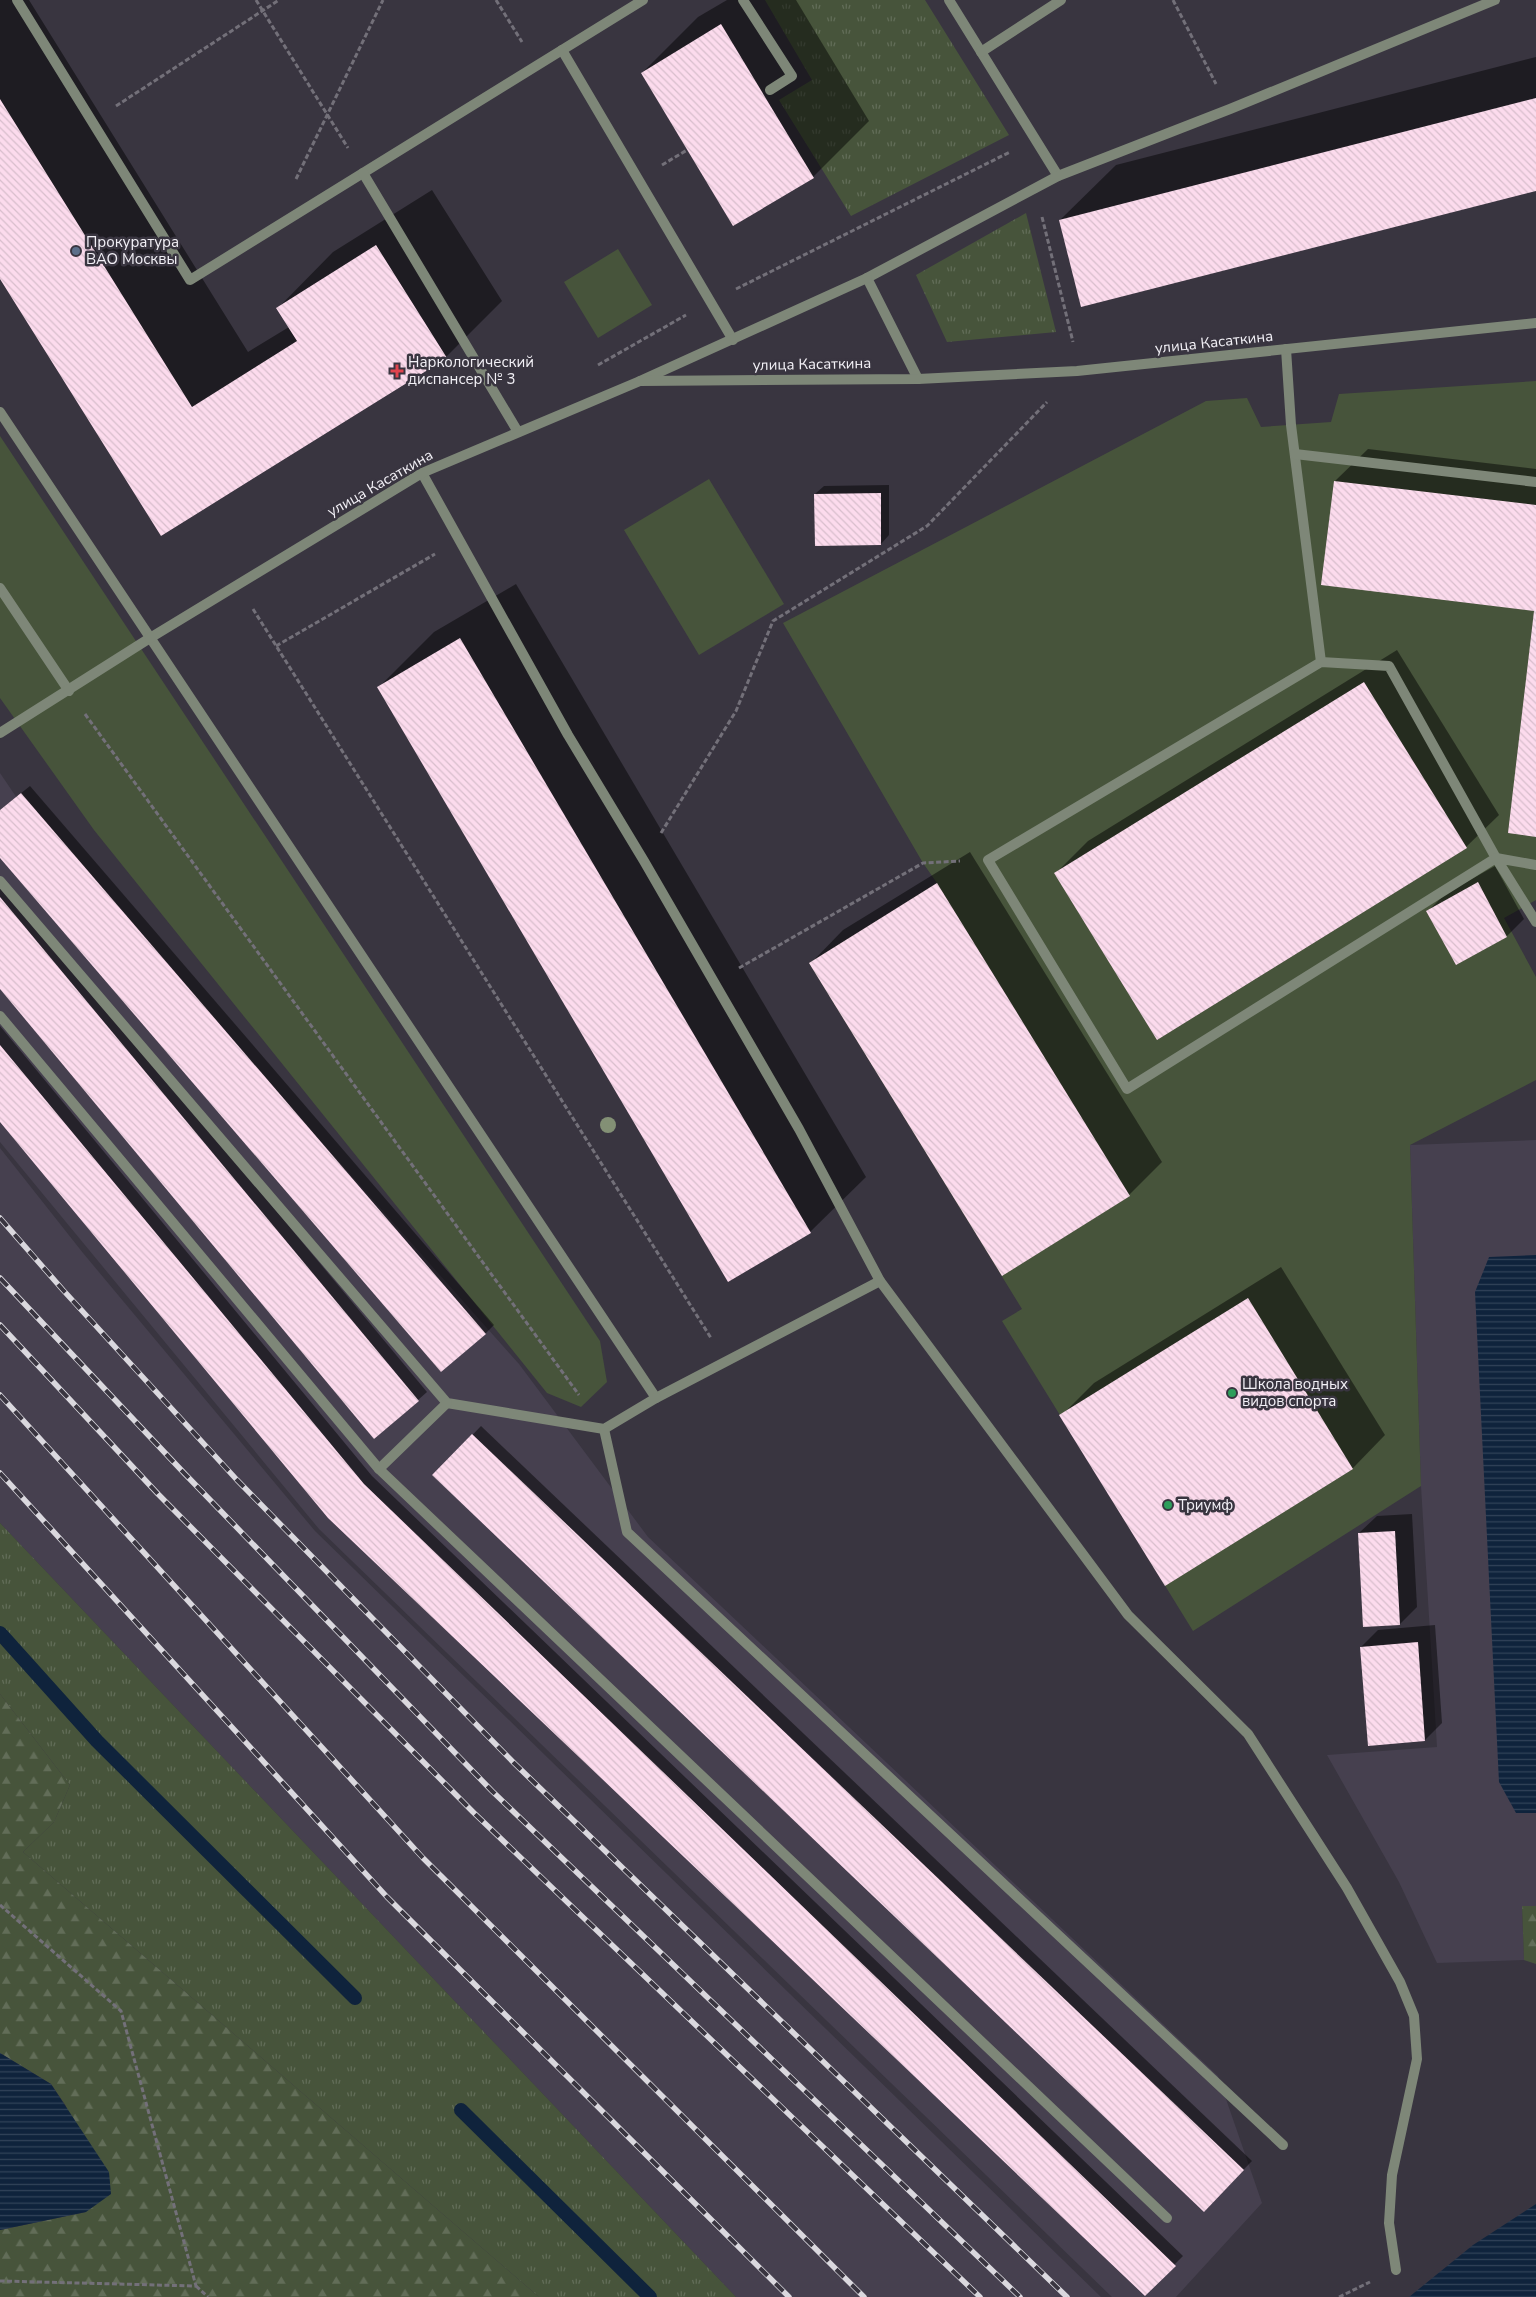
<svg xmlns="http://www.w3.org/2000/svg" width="1536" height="2297" viewBox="0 0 1536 2297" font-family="'Nunito Sans',sans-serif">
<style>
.built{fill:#46404f}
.grass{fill:url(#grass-tufts)}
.forest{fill:url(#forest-firs)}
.park{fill:#47543b}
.water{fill:url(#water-rules)}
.shadow{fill:#0007}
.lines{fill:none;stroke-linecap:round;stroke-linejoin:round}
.stream{stroke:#0f233c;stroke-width:14}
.building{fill:url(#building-back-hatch)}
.path{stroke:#737079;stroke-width:3;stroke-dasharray:5 2.5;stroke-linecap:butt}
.service{stroke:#7e8778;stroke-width:10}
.minor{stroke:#7e8778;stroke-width:10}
.rail-casing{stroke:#dad8de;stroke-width:5.5}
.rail{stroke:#393540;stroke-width:4;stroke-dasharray:11;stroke-linecap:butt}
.tree{fill:#839075}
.service-dot{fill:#5c6f8a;stroke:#393540;stroke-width:2}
.health-dot{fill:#e0444e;stroke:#393540;stroke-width:2}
.leisure-dot{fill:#2e9e5b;stroke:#393540;stroke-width:2}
.labels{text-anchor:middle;stroke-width:5;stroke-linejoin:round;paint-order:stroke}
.poi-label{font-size:15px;fill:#f2f0f6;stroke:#393540;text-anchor:start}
.street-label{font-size:15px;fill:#f2f0f6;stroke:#393540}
</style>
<defs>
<pattern id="grass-tufts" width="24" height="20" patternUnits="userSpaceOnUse" patternTransform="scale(1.25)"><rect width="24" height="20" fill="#47543b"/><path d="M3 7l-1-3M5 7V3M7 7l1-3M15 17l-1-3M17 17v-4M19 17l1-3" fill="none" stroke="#626d58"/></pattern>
<pattern id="forest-firs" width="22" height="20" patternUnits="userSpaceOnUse" patternTransform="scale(1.25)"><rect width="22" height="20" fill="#47543b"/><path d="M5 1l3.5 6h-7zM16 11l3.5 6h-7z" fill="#626d58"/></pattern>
<pattern id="water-rules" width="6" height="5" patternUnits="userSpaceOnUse" patternTransform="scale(1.25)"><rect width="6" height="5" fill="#0f233c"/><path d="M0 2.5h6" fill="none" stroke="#324359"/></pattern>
<pattern id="building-back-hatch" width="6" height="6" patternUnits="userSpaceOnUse" patternTransform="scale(1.25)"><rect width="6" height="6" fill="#fcdbed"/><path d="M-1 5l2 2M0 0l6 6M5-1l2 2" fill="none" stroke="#d8becc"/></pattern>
</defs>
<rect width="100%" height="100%" fill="#393540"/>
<g class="built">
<polygon points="0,773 21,804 519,1364 648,1537 1218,2076 1262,2203 1176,2297 1112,2297 319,1529 0,1142"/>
<polygon points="1536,1140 1536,1906 1522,1906 1524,1960 1437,1963 1399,1882 1327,1755 1437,1747 1421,1486 1410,1145"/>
<polygon points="0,1148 83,1253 315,1531 1101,2297 736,2297 0,1523"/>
</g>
<g class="grass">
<polygon points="765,0 925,0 1009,135 851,216 779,100 812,80"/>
<polygon points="1026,213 1056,332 947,342 916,275"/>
<polygon points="0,1523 736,2297 539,2297 23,1852 54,1822 70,1785 0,1694"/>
</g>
<g class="forest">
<polygon points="0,1694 70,1785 54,1822 23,1852 539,2297 0,2297 0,2230 86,2212 66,2106 51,2084 0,2053"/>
<polygon points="1522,1906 1536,1906 1536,1964 1524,1960"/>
</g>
<g class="park">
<polygon points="618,249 652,305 598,338 564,282"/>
<polygon points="1536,381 1536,900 1504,918 1536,977 1536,1080 1410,1145 1421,1486 1193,1631 1002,1321 1022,1309 809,963 937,883 923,863 783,623 1206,401 1247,398 1261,427 1331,422 1339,394"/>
<polygon points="0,436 600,1341 607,1382 581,1407 547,1393 94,830 0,698"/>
<polygon points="709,479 784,604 699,655 624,530"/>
</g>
<g class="water">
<polygon points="1536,1255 1536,1813 1516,1813 1499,1782 1475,1292 1489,1257"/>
<polygon points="0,2053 51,2084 109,2172 111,2194 86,2212 0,2230"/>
<polygon points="1536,2204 1536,2297 1409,2297 1473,2245"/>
</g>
<g class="shadow">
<polygon points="0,0 29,0 248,352 289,327 278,308 333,252 432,190 502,301 446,357 161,535 0,277"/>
<polygon points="727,0 796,0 869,121 813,177 642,73 698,17"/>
<polygon points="1536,57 1536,190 1060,220 1116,165"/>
<polygon points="1368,449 1536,469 1536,835 1536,610 1335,481"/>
<polygon points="889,485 889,535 881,544 815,494 824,486"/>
<polygon points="516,584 866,1177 810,1232 379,687 434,632"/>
<polygon points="1397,650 1499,815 1466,847 1056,873 1088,841"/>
<polygon points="30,786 494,1325 485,1334 0,856 0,810"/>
<polygon points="970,852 1162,1162 1129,1195 1002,1274 811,963 843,930"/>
<polygon points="1495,866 1524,919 1507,936 1456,963 1428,911 1445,894"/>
<polygon points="0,879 427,1392 418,1400 0,987"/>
<polygon points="0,1026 372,1476 1183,2256 1145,2294 0,1120"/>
<polygon points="1281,1267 1385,1435 1353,1468 1165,1584 1061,1416 1094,1383"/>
<polygon points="481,1426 1252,2161 1204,2210 434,1475"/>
<polygon points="1412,1514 1417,1607 1400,1624 1359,1533 1377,1516"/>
<polygon points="1435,1625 1442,1723 1425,1740 1361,1647 1378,1630"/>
</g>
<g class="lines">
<g class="stream">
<polyline points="0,1633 97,1741 355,1998"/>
<polyline points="461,2110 650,2297"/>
</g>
</g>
<g class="building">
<polygon points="721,24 814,178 733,226 641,73"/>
<polygon points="1536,98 1536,191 1081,307 1059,220"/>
<polygon points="0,99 192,407 297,341 276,308 376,245 447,358 161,536 0,279"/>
<polygon points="1334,481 1536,505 1536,837 1508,833 1534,611 1321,585"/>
<polygon points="881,493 881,545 815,546 814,494"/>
<polygon points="460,638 811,1233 728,1282 377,687"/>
<polygon points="1364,682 1467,848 1157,1040 1054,873"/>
<polygon points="21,793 486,1334 441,1372 0,858 0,810"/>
<polygon points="1478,882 1507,937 1456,965 1426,911"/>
<polygon points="937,883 1130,1196 1002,1276 809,963"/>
<polygon points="0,897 419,1401 374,1439 0,989"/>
<polygon points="0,1045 364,1484 1176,2266 1145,2296 328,1518 0,1122"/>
<polygon points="1248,1298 1353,1469 1165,1586 1059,1415"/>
<polygon points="472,1434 1244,2170 1204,2212 432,1475"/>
<polygon points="1395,1531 1400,1625 1363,1627 1358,1533"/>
<polygon points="1418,1642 1425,1741 1368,1746 1360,1647"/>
</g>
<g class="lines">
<g class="path">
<polyline points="256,0 348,148"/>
<polyline points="496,0 522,42"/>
<polyline points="1173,0 1216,84"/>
<polyline points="116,106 279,0"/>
<polyline points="662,165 687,150"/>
<polyline points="296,179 383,0"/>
<polyline points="1042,217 1073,342"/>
<polyline points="736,289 1010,152"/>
<polyline points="598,365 686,315"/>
<polyline points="253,609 711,1338"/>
<polyline points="276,646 435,554"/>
<polyline points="85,714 579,1395"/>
<polyline points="661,833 736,711 773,621 927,526 1047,402"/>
<polyline points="739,968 923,863 960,861"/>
<polyline points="0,1905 121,2011 196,2286 0,2281"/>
<polyline points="196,2286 208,2297"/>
<polyline points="1339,2297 1370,2282"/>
</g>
<g class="service">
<polyline points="17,0 190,280 643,0"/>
<polyline points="743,0 792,76 770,90"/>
<polyline points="949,0 1058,176"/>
<polyline points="562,50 733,340"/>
<polyline points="981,52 1061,0"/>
<polyline points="363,173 518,432"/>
<polyline points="1286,349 1291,425 1321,662 988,860 1127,1089 1496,858 1389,666 1321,662"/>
<polyline points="918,379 867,278 1058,176 1230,109 1495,0"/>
<polyline points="640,381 867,278"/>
<polyline points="0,412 656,1398 880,1281"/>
<polyline points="1295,454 1536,482"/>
<polyline points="422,473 568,735 644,861 799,1129 880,1281 1128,1615 1248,1734 1347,1888 1400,1982 1414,2016 1417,2059 1392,2175 1389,2223 1396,2270"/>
<polyline points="0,588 69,691"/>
<polyline points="0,733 150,638"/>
<polyline points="1536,865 1496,858 1536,922"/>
<polyline points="0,881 447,1403 604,1429 656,1398"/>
<polyline points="0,1016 379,1469"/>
<polyline points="447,1403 379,1469 1167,2218"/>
<polyline points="604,1429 627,1532 1283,2145"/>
</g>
<polyline class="minor" points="150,638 422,473 640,381 918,379 1077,371 1536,323"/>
<defs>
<g id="rail">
<polyline points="0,1218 63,1290 237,1480 514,1763 1067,2297"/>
<polyline points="0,1278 184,1473 492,1791 1020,2297"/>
<polyline points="0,1325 158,1494 473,1812 980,2297"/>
<polyline points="0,1395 423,1858 864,2297"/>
<polyline points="0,1473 387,1897 789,2297"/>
</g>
</defs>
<use href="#rail" class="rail-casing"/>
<use href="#rail" class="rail"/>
</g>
<circle class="tree" cx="608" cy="1125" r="8"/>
<circle class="service-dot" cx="76" cy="251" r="5"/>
<path class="health-dot" d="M394.5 363.5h5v5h5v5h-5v5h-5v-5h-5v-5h5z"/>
<g class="leisure-dot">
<circle cx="1232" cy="1393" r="5"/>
<circle cx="1168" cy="1505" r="5"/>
</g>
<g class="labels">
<g class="poi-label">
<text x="86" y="247">Прокуратура<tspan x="86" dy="17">ВАО Москвы</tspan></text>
<text x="408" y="367">Наркологический<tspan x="408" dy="17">диспансер № 3</tspan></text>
<text x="1242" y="1389">Школа водных<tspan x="1242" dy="17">видов спорта</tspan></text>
<text x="1178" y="1510">Триумф</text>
</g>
<g class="street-label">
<text transform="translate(1214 342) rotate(-6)" y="5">улица Касаткина</text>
<text transform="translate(812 364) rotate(-1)" y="5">улица Касаткина</text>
<text transform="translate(380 483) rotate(-30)" y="5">улица Касаткина</text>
</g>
</g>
</svg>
